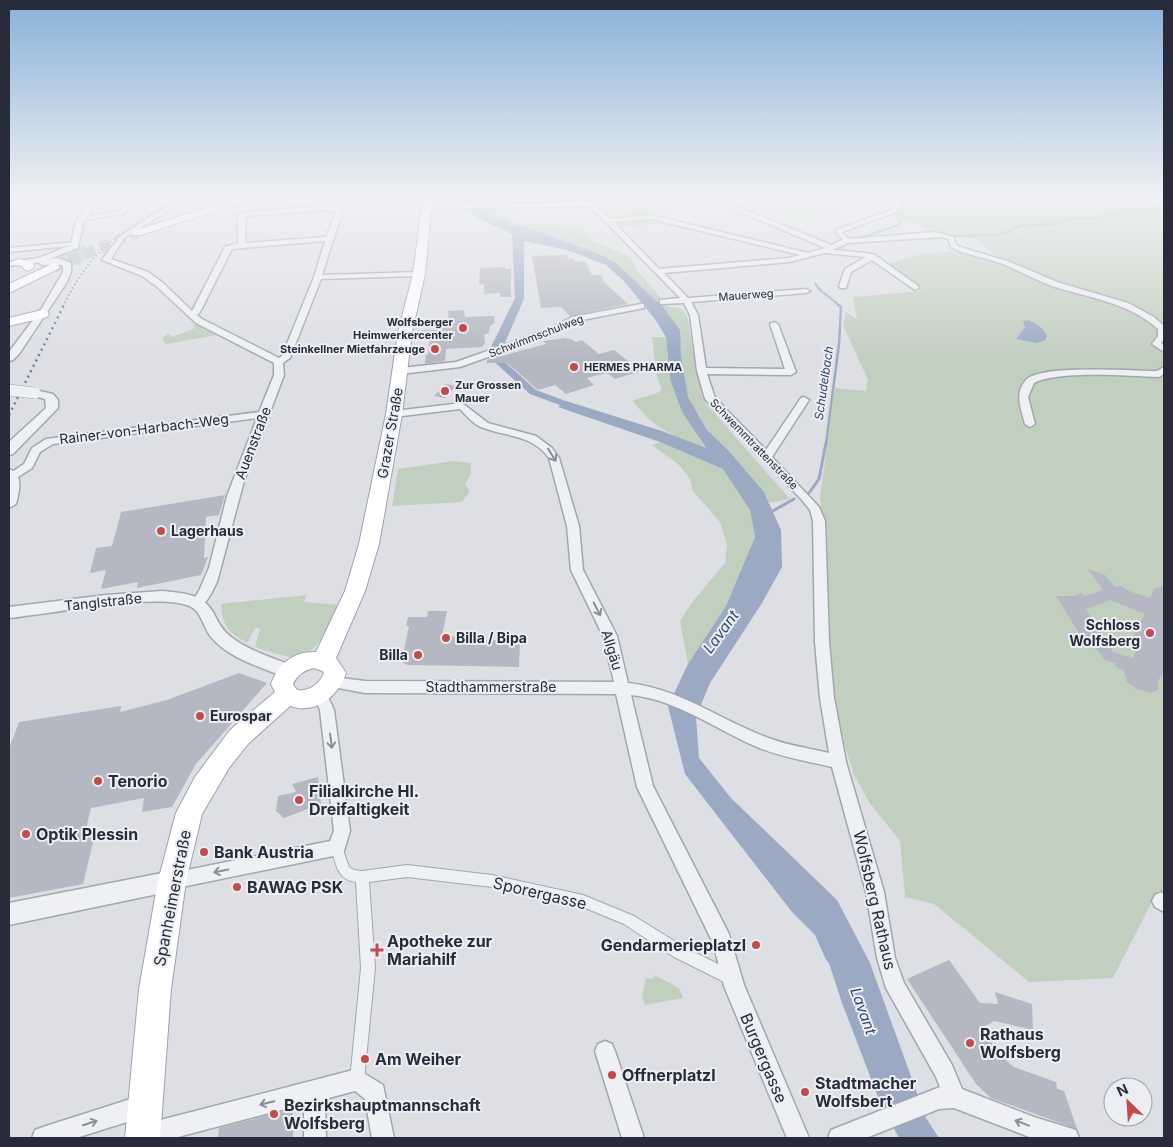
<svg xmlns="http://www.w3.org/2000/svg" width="1173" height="1147" viewBox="0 0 1173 1147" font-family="Inter,sans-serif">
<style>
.green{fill:#c1cfbf}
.water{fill:#9ba9c3}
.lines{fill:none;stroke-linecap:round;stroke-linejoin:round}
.stream-far2{stroke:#9ba9c3;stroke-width:2}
.stream-far1{stroke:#9ba9c3;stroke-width:2.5}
.stream{stroke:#9ba9c3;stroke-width:3}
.canal{fill:#9ba9c3;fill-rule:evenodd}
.building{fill:#b5b8c2;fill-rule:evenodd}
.primary-tunnel{stroke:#b9bbc3;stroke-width:11;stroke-dasharray:11 5.5;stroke-linecap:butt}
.pedestrian-casing{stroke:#a3a6ae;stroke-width:2}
.minor-casing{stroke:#a3a6ae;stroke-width:3}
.tertiary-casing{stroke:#a3a6ae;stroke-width:3}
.primary-casing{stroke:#9ea2b0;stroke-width:2}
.pedestrian{fill:#eff0f4;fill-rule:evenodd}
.minor{fill:#eff0f4;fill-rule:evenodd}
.tertiary{fill:#eff0f4;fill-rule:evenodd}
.primary{fill:#fff;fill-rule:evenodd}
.rail-far1{stroke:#787d8d;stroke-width:2;stroke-dasharray:1 3;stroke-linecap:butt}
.rail{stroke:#787d8d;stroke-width:2.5;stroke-dasharray:2 4;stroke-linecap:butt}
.tertiary-bridge-casing{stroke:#a3a6ae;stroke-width:12;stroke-linecap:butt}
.tertiary-bridge{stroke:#eff0f4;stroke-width:11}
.oneway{stroke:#8c8e97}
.poi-dot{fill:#c04c4e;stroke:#eceef3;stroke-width:2}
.labels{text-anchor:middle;stroke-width:4;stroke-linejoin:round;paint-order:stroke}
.far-street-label{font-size:11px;fill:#282c3a;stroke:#eceef3}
.far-poi-label{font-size:11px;font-weight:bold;fill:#282c3a;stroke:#eceef3;text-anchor:end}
.far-water-label{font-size:12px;font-style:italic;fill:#36476a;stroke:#eceef3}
.street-label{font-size:14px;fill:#282c3a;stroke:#eceef3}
.poi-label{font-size:14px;font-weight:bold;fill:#282c3a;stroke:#eceef3;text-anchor:start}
.water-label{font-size:15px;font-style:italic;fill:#36476a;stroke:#eceef3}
.near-poi-label{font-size:16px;font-weight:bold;fill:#282c3a;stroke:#eceef3;text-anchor:start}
.near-street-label{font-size:16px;fill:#282c3a;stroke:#eceef3}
</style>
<rect width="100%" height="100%" fill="#dddfe5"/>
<g class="green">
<polygon points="475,198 486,198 487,201 510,201 513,203 490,204 489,208 505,212 506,216 520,225 540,223 580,230 593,241 630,257 639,272 668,306 682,309 688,319 695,367 703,400 790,499 769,503 764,492 729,451 707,430 688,397 681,356 679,330 663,307 616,263 599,254 532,229 514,225 493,216 481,208"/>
<polygon points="666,198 685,206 656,215 667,224 620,227 592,199"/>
<polygon points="736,198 843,198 840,201 835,213 790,219"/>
<polygon points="894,198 1164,198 1164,892 1158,890 1113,978 1029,982 934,904 905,897 900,841 869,802 854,775 837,721 826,639 826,562 820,498 835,388 866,391 868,380 843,325 846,312 857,319 853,297 922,291 889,263 922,254 957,251 1000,261 979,240 934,232 893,215 902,205"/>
<polygon points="84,245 91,251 80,264 75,265 58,256 58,254"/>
<polygon points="198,324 217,335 167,344 163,342 163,337 168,334 173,337 195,328 192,326"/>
<path d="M652 337H666L670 379 682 412 706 449C675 436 654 430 633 401 643 395 655 397 662 389L657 377Z"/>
<polygon points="660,442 724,469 750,510 755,537 726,606 688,664 680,621 693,601 725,563 727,544 720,522 693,491 690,479 679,465 652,445"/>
<polygon points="454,461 471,463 471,474 465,484 470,491 462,502 392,506 398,469"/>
<path d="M307 595 304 602 341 605C326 630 315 665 281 655 272 653 263 649 255 647L260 629 255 628 247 643C227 631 223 627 221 604Z"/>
<polygon points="654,975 679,988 683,998 645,1005 642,996 646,978 653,979"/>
</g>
<g class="water">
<polygon points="465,198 475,198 481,208 493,216 514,225 532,229 599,254 616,263 663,307 680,330 681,356 688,397 707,430 729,451 764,492 781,530 782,567 762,603 710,683 696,717 699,758 731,798 837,900 870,963 926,1118 939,1138 899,1138 880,1102 842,1003 829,963 826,960 815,935 792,912 685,774 668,706 688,664 726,606 755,537 750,510 723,469 660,442 558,407 566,401 662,431 706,448 682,412 670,379 666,337 655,319 623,280 606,265 567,250 524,241 524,299 504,345 492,345 515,298 512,234 476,217 464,207"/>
<path d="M1028 320C1037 324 1043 327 1047 336L1045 340 1037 343 1016 339 1025 327 1023 321Z"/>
</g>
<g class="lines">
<g class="stream-far2">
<polyline points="954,236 999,235 1020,226 1054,224 1074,218 1099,218 1114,212 1131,212 1134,209 1164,208"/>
<polyline points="857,239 899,225 901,222 896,214 905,198"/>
<polyline points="885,241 904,239"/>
<polyline points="838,251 845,244 856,242"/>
<polyline points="815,283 819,289 840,306"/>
</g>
<polyline class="stream-far1" points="826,444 839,344 841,307 838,305"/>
<g class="stream">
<polyline points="809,493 819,479 826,443"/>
<polyline points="771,512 794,499"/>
</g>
<polygon class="canal" points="501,331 508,333 499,346 497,355 536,390 579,406 579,410 573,410 530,394 490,358 491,346"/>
</g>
<g class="building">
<polygon points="567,255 568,259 574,258 574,262 585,261 592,275 602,275 603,281 628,304 570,316 561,307 541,308 532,256"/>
<polygon points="505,267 505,269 511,269 511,297 500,297 500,293 484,294 484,284 479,285 480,268"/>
<polygon points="464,310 465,317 494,316 495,323 490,326 489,333 484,335 485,343 482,347 446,349 445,361 425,364 426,355 428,355 430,338 413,338 414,331 435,330 436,324 449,324 448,311"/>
<polygon points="565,338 571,339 576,342 582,340 599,354 614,350 641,371 615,379 607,373 587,378 594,385 566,394 555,385 538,390 507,363 487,363 487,360 546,344 543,341"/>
<polygon points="445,384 456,386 445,398 434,396"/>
<polygon points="225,495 219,515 206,517 204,558 208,557 201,575 137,588 138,582 101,589 106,570 90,573 96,548 112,546 121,512"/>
<path d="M1088 569 1105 575 1115 587 1121 586 1129 591 1150 598 1155 588 1164 586V674L1158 680V690L1151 693 1137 689 1127 682 1124 671 1116 667 1115 663 1105 660 1087 637 1082 638 1056 596H1075L1081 593 1084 596 1103 590ZM1110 600 1145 614 1133 637 1141 638 1133 658 1113 652 1086 609Z"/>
<polygon points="428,611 447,611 442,636 486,637 486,640 520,640 519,667 408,665 403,663 402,659 409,626 406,626 408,617 427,617"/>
<polygon points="239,673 267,683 196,764 172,807 142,812 144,798 91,808 85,833 96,830 83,884 9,898 9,749 19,722 121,706 120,712 167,700"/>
<polygon points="318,777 321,804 284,818 276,811 278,796 296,792 292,784"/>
<polygon points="949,960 980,1003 998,1004 995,992 1032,1004 1033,1030 994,1021 981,1029 1001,1056 1014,1067 1056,1082 1057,1089 1064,1091 1077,1129 991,1098 976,1084 907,979"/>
<polygon points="293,1109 293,1138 218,1138 219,1128"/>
</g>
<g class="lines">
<polyline class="primary-tunnel" points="54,267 137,233"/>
<defs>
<path id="pedestrian" d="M337 843 341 844 349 867 354 870 362 871 407 865 492 875 583 895 634 916 684 947 736 973 738 978 736 983 731 985 726 983 674 957 624 924 583 907 492 887 407 877 369 882 375 968 364 1080 362 1085 357 1087 352 1085 350 1080 361 968 356 882C337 880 336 863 331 848L333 844Z"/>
<g id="minor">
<polygon points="128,198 134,198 124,214 83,220 80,218 120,211"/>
<path d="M181 198H189L124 238 111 259 148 272 162 282 192 311 225 247 238 243V216L244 212 327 206 339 208 342 213 322 275 419 272 423 274 419 276 321 279 290 358 283 363 284 375 244 481 217 582C212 591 206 610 192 606L191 603 199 591 209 568 227 496 257 418 53 444 40 452 32 468 15 479 9 480V474L24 464 32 448 46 439 259 412 274 375V363L196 323 156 286 142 276 102 260 120 236ZM327 210 335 211 336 213 326 237 245 243 246 216ZM325 241 314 277 282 356 279 358 202 319 197 315 200 312 232 249Z"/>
<path d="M708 198H717L831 245 843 240 835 231 836 230 891 210 895 199H899L900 205 896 212 842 232 849 239 935 232 953 237 957 246 1010 262 1057 282 1128 303 1154 317 1164 326V339L1161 343 1164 345V352L1152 344 1158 336V329C1128 302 1089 298 1052 286 1035 280 1020 271 1003 264 986 258 968 255 952 248L948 239 943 237 848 243 832 250 866 253 875 255 918 286 919 288 915 290 872 260 851 272 846 288H840L839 286 845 269 866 257 824 253 789 262 664 273 688 298 806 289 810 291 806 293 691 302 698 315 706 368 785 369 770 324 774 322 778 324 796 372 791 375 707 374 715 398 766 450 801 398 804 397 809 400 772 457 819 507 825 521 829 642 834 698 846 762 884 892 895 958 904 983 952 1065 962 1089 1034 1117 1076 1130 1079 1138H1032L954 1108 939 1109 866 1138H828L831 1130 940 1087 936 1077 886 988 877 958 866 892 832 767C807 761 780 757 757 747 715 729 678 700 631 695L653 786 729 934 744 985 809 1138H787L724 986 713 943 637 787 616 694 365 693 333 687 328 686 326 682 328 678 333 677 365 681 614 682 603 636 571 570 567 526 549 458C532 434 506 437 481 427 473 424 466 415 460 409L394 417 389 414 394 411 462 403 488 423 536 436 552 448 559 458 579 526 583 570 617 636 628 683C681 689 718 719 766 737 785 745 808 748 829 753L820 698 815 642 813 521 810 510 802 500 705 399 697 371 690 315 684 303 660 304V300L680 298 590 206 428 209 425 207 428 205 592 202 610 219 651 215 808 253 825 248ZM651 219 800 255 789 258 659 269 614 222Z"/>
<polygon points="76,242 78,243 78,245 9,252 9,248"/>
<polygon points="38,258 42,260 41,262 9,266 9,262"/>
<polygon points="641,304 644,304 644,308 577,321 553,334 460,367 401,374 396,371 401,368 456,362 547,330 572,317"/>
<path d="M1164 367V374L1159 377C1128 376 1059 370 1034 383L1028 397 1035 424 1030 427 1025 424C1021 409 1014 393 1026 380 1040 364 1133 371 1157 371Z"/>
<polygon points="320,688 325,690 334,710 350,831 343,854 172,889 166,887 163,881 166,875 172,873 330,841 334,831 320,710 313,694 315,690"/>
<polygon points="1161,892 1164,894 1164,912 1155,907 1152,901 1155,895"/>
<polygon points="605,1041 612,1044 615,1051 644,1138 622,1138 595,1051 598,1044"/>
<polygon points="357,1069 383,1085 394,1138 372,1138 365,1099 355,1091 325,1099 326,1138 304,1138 304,1104 174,1138 135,1138 134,1135 137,1127 145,1124"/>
<polygon points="143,1095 151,1098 154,1106 151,1114 143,1117 76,1138 32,1138 35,1130 43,1127"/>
</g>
<g id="tertiary">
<polygon points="91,198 98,198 83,224 78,248 49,259 58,258 71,263 71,272 67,282 19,354 13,360 9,361 9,352 42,308 63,272 63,266 62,265 42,265 34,260 71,245 75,224"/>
<polygon points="35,390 53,394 58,400 58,408 13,454 9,455 9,442 46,408 45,399 31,395 29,393"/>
<path d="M9 469C24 473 19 493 16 504L9 508Z"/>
<path d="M162 591C181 593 202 593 213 612 218 622 222 630 231 637 249 651 273 658 294 666L296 671 294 676 288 677 282 676C258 666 229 658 212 638 204 630 202 612 191 607 162 591 45 615 9 618V607L106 595Z"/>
<polygon points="172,871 179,874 183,881 179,888 172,891 9,925 9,903"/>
</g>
<g id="primary">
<polygon points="239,198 256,198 141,235 133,235 132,233 133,231"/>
<path d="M428 198H438L431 213 425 274 412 332 402 414 379 544 365 591 336 658 346 673C339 696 315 715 290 706L248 744 229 768 202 814 186 881 171 989 160 1138H125L139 989 158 881 176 813 195 777 230 730 275 692 271 684C278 664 294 651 316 652L345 591 359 544 386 414 398 332 413 274 421 213ZM314 668 322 671 324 673C320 684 308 692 297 690L293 684C297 675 305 670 314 668Z"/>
<polygon points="18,259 33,262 34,267 28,271 24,269 22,266 14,264 12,262"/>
<polygon points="54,263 60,267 58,269 9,293 9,284"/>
<polygon points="42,310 47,311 49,314 47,317 9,326 9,318"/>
</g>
</defs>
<use href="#pedestrian" class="pedestrian-casing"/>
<use href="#minor" class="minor-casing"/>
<use href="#tertiary" class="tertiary-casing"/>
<use href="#primary" class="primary-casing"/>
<use href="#pedestrian" class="pedestrian"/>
<use href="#minor" class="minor"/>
<use href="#tertiary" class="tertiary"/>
<use href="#primary" class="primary"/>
<path class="rail-far1" d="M63 306C74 284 89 260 108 244 129 226 155 212 179 198"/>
<polyline class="rail" points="9,415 64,305"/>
<defs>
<polyline id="tertiary-bridge" points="9,390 35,393"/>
</defs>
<use href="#tertiary-bridge" class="tertiary-bridge-casing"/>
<use href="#tertiary-bridge" class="tertiary-bridge"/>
</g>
<defs><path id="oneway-shaft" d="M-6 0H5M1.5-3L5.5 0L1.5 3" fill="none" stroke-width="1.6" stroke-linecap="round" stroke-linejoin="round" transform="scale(1.25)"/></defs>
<g class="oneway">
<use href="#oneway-shaft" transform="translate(552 455) rotate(58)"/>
<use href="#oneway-shaft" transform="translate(597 609) rotate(63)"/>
<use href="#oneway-shaft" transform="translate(331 741) rotate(83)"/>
<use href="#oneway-shaft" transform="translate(221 871) rotate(169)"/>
<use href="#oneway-shaft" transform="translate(267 1103) rotate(166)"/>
<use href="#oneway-shaft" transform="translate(90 1123) rotate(-18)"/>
<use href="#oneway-shaft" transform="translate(1022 1123) rotate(-159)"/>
</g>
<linearGradient id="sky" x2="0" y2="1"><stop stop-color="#89b0d9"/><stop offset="0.55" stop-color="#f0f1f3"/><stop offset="1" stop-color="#f0f1f3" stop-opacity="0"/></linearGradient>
<rect width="1173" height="359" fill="url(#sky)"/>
<g class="poi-dot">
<circle cx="463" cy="328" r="5"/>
<circle cx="435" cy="349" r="5"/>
<circle cx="574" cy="367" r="5"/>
<circle cx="445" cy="391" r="5"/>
<circle cx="161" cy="531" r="5"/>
<circle cx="1150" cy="633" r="5"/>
<circle cx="446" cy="638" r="5"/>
<circle cx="418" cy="655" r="5"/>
<circle cx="200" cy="716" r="5"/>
<circle cx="98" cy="781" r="5"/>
<circle cx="299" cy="800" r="5"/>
<circle cx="26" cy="834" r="5"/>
<circle cx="204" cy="852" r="5"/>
<circle cx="237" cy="887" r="5"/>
<circle cx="756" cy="945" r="5"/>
<path d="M374.5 942.5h5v5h5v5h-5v5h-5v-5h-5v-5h5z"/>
<circle cx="970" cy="1043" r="5"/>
<circle cx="365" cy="1059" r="5"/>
<circle cx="612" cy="1075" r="5"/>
<circle cx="805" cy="1092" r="5"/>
<circle cx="274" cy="1114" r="5"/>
</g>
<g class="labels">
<g class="far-street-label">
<text transform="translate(746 295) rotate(-4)" y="4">Mauerweg</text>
<text transform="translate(536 336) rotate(-21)" y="4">Schwimmschulweg</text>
<text transform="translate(754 444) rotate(46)" y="4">Schwemmtrattenstraße</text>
</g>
<g class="far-poi-label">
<text x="453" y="326">Wolfsberger<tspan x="453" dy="13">Heimwerkercenter</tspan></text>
<text x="425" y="353">Steinkellner Mietfahrzeuge</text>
<text x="584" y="371" text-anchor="start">HERMES PHARMA</text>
<text x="455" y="389" text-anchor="start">Zur Grossen<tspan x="455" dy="13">Mauer</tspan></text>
</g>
<g class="far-water-label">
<text transform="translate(824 383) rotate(-82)" y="4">Schudelbach</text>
</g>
<g class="street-label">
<text transform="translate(144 429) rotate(-7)" y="5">Rainer-von-Harbach-Weg</text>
<text transform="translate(390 433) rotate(-80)" y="5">Grazer Straße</text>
<text transform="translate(253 443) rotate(-69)" y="5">Auenstraße</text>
<text transform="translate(103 602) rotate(-6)" y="5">Tanglstraße</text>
<text transform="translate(612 650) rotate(73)" y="5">Allgäu</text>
<text x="491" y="692">Stadthammerstraße</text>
</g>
<g class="poi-label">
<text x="171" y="536">Lagerhaus</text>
<text x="1140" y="630" text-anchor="end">Schloss<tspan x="1140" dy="16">Wolfsberg</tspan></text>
<text x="456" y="643">Billa / Bipa</text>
<text x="408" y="660" text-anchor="end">Billa</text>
<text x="210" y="721">Eurospar</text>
</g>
<g class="water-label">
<text transform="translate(721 632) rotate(-54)" y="5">Lavant</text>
<text transform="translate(863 1011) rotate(70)" y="5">Lavant</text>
</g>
<g class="near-poi-label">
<text x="108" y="787">Tenorio</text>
<text x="309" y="797">Filialkirche Hl.<tspan x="309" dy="18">Dreifaltigkeit</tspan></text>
<text x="36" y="840">Optik Plessin</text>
<text x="214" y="858">Bank Austria</text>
<text x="247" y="893">BAWAG PSK</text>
<text x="387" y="947">Apotheke zur<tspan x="387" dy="18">Mariahilf</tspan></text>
<text x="746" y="951" text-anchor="end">Gendarmerieplatzl</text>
<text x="980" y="1040">Rathaus<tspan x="980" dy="18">Wolfsberg</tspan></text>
<text x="375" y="1065">Am Weiher</text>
<text x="622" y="1081">Offnerplatzl</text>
<text x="815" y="1089">Stadtmacher<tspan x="815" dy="18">Wolfsbert</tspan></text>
<text x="284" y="1111">Bezirkshauptmannschaft<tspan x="284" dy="18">Wolfsberg</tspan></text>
</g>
<g class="near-street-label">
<text transform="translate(540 893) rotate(13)" y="6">Sporergasse</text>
<text transform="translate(172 898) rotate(-79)" y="6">Spanheimerstraße</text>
<text transform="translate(875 900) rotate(77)" y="6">Wolfsberg Rathaus</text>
<text transform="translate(764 1058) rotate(67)" y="6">Burgergasse</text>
</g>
</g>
<rect width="1173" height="1147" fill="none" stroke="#282c3a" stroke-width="20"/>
<g transform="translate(1128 1102) rotate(335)"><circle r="24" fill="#eceef3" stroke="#9ea0a9"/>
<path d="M0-4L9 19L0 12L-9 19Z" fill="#c04c4e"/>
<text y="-8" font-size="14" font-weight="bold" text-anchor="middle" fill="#282c3a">N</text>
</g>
</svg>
